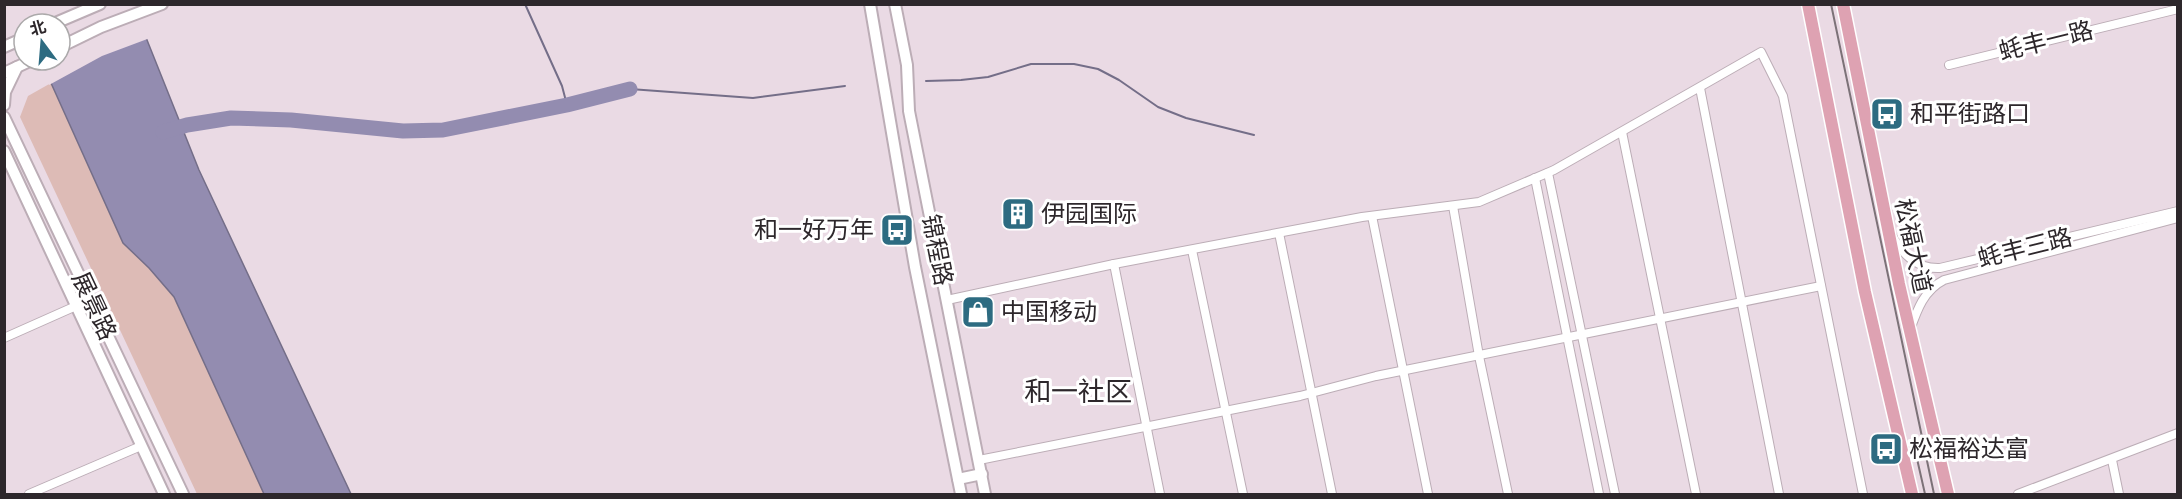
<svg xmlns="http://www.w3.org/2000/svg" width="2182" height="499" viewBox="0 0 2182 499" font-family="Jost,'Noto Sans SC',sans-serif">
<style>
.green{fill:#ddbbb6}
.water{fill:#938cb0;stroke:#746e88;stroke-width:1.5}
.pier{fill:#eadae4}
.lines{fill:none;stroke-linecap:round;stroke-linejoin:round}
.stream{stroke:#746e88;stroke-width:2}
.river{stroke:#938cb0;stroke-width:15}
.minor-casing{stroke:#bcadb6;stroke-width:10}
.secondary-casing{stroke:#bcadb6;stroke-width:14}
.primary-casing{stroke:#fff;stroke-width:15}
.minor{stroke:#fff;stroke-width:8}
.secondary{stroke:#fff;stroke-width:10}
.primary{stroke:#dea2b2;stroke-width:12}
.rail{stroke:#7c7278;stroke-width:2}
.labels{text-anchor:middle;stroke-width:6;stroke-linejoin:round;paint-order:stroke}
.street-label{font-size:24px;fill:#2d272b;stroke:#fff}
.poi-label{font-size:24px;fill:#2d272b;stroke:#fff;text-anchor:start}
.quarter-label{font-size:27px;fill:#2d272b;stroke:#fff}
</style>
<rect width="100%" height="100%" fill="#eadae4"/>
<polygon class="green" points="51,83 123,243 149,268 174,297 264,494 197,494 20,117 28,96"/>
<polygon class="water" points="133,5 199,170 351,494 264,494 174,297 149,268 123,243 51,83 60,60"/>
<polygon class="pier" points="18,4 137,4 150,38 102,56 49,85 39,60 60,60 60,24 25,24"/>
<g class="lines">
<g class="stream">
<polyline points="525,4 562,86 567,105"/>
<polyline points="926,81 961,80 988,77 1031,64 1074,64 1098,69 1119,80 1158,107 1186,118 1254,135"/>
<polyline points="630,89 753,98 845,86"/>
</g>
<polyline class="river" points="163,132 187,125 231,118 291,120 403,131 443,130 567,105 630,89"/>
<defs>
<g id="minor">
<polyline points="1949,65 2178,9"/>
<polyline points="1700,88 1779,494"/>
<polyline points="1622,132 1696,494"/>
<polyline points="1548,173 1615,494"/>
<polyline points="1535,178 1599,494"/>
<polyline points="1453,206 1479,356 1508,494"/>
<polyline points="1372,216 1428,494"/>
<polyline points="1279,233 1332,494"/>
<path d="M1893 237C1903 255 1918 269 1940 268L2178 211"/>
<polyline points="1192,250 1243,494"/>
<polyline points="1114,264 1160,494"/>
<polyline points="947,300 1114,264 1362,217 1479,202 1554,170 1761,52 1783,96 1863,494"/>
<path d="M1910 330C1917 310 1924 290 1944 280L2178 218"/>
<polyline points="4,338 76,306"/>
<polyline points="979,460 1300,396 1376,376 1821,286"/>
<polyline points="2112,460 2119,494"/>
<polyline points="29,494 141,446"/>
<polyline points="2018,494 2178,433"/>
</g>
<g id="secondary">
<polyline points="870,4 915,267 961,494"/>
<polyline points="895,4 907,65 909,111 985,494"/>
<polyline points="53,24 100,4"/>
<polyline points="4,47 24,38"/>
<polyline points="60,47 101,27 162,4"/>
<polyline points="4,73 32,60"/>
<polyline points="4,105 5,92 17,67"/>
<polyline points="4,117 183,494"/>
<polyline points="4,151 164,494"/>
<polyline points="958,479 982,474"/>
</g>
<g id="primary">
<polyline points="1808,4 1865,292 1912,494"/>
<polyline points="1843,4 1899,284 1948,494"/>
</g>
</defs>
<use href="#minor" class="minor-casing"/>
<use href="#secondary" class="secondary-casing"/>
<use href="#primary" class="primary-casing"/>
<use href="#minor" class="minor"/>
<use href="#secondary" class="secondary"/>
<use href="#primary" class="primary"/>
<g class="rail">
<polyline points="1831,4 1934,494"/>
<polyline points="1915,450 1925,494"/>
</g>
</g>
<defs>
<symbol id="bus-square" viewBox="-11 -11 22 22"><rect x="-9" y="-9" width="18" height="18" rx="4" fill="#2d6b81" stroke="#fff"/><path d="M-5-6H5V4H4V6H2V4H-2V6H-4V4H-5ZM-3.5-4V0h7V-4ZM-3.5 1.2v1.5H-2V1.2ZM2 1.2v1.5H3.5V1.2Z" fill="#fff"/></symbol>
<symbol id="building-square" viewBox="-11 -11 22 22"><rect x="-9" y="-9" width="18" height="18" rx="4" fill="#2d6b81" stroke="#fff"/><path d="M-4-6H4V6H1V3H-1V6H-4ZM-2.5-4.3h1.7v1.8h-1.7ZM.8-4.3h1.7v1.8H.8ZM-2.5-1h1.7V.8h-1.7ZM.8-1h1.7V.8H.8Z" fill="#fff"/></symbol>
<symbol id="shop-square" viewBox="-11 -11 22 22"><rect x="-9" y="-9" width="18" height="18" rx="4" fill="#2d6b81" stroke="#fff"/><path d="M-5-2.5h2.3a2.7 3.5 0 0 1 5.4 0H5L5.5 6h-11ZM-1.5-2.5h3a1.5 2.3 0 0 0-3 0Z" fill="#fff"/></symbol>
</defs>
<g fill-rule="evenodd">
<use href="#bus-square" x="1868" y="95" width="38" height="38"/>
<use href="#building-square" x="999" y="195" width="38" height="38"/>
<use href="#bus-square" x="878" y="211" width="38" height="38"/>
<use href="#shop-square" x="959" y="293" width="38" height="38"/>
<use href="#bus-square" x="1867" y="430" width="38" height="38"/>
</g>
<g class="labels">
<g class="street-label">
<text transform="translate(2046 41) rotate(-14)" y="8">蚝丰一路</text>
<text transform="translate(1913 246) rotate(78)" y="8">松福大道</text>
<text transform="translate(2025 248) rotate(-14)" y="8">蚝丰三路</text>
<text transform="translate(937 250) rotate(79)" y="8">锦程路</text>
<text transform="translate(94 306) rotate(65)" y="8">展景路</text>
</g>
<g class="poi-label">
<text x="1910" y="122">和平街路口</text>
<text x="1041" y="222">伊园国际</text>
<text x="874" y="238" text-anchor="end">和一好万年</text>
<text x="1001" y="320">中国移动</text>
<text x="1909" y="457">松福裕达富</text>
</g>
<g class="quarter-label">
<text x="1078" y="401">和一社区</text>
</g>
</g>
<rect width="2182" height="499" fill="none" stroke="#2d272b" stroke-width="12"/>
<g transform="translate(42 42) rotate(344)"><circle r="28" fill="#ffffff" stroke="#aba9aa" stroke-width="1.5"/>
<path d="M0-4.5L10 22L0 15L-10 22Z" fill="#2d6b81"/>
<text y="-9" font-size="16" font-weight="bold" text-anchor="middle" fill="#2d272b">北</text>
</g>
</svg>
